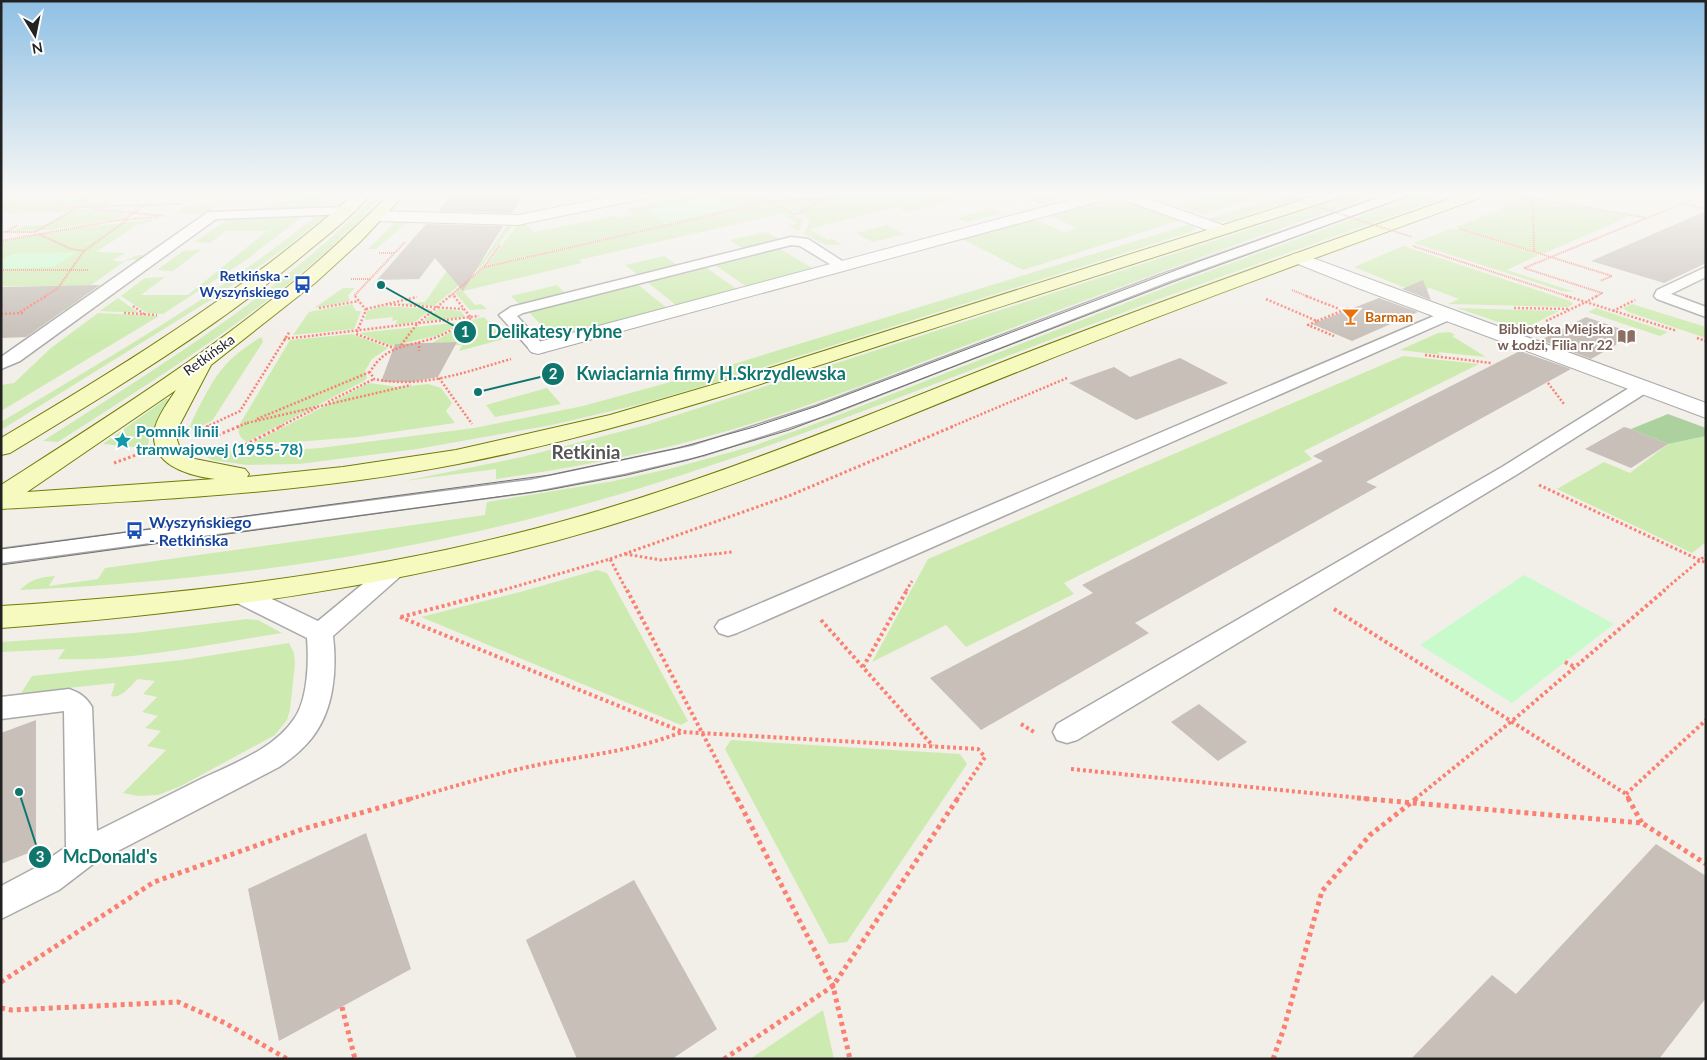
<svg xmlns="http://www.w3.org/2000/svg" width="1707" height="1060" viewBox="0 0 1707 1060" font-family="Lato,sans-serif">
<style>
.grass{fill:#cdebb0}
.forest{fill:#add19e}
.park{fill:#c8facc}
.building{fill:#c7bfb8}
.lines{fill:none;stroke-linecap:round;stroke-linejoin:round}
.lane-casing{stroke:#a9a9a9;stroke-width:3}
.street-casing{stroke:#a9a9a9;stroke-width:2}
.secondary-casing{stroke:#707d05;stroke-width:2}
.path-far4{stroke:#fa8072;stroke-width:2;stroke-dasharray:1 1;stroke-linecap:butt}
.path-far3{stroke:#fa8072;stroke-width:2.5;stroke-dasharray:2 2;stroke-linecap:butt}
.path-far2{stroke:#fa8072;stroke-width:3;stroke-dasharray:2.5 2.5;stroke-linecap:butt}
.path-far1{stroke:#fa8072;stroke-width:4;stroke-dasharray:3 3;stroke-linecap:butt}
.path{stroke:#fa8072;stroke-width:5;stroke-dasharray:4 4;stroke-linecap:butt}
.lane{fill:#fff;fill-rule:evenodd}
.street{fill:#fff;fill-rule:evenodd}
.secondary{fill:#f7fabf;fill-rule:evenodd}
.tram{stroke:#707070;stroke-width:1}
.path-bridge{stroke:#fa8072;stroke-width:2;stroke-dasharray:1 1;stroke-linecap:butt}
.labels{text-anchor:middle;stroke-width:4;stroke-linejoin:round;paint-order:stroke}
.far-transit-label{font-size:14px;font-weight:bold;fill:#164399;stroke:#fff;text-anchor:end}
.far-food-label{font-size:14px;font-weight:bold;fill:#c56008;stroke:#fff;text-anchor:start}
.far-education-label{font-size:14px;font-weight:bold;fill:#785e54;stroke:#fff;text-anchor:end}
.far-street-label{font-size:14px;fill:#222;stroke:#fff}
.culture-label{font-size:16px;font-weight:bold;fill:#0d838f;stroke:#fff;text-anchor:start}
.transit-label{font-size:16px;font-weight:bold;fill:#164399;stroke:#fff;text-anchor:start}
.quarter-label{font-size:19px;font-weight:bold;fill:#555;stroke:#fff}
.leader{fill:none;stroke:#0f766e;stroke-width:2}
.callout-dot{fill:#0f766e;stroke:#fff;stroke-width:2}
.mark-label{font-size:15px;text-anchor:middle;font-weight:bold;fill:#fff}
.callout-label{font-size:18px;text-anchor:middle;font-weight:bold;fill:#0f766e;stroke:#fff;stroke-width:4;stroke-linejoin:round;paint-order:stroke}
</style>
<rect width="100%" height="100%" fill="#f2efe9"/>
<g class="grass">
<polygon points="1,193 25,193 9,203 28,193 103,193 88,202 106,202 99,206 85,207 48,203 1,204"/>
<polygon points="703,193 756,193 770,201 487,265 518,224 525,224 534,232 614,216 618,219 635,215 627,209"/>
<polygon points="762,193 985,193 907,212 897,207 809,229 828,240 832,239 842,245 826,245 804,234 810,220"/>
<polygon points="1012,193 1080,193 1040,204"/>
<polygon points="1217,193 1241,193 1258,198 1201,214 1175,205"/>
<polygon points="1299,193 1318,193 1228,221 1220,222 1205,220 1275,198 1280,199"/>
<path d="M1361 193H1382C1258 236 1135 281 1012 328 930 358 849 393 766 419 677 448 587 466 496 479V469L404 481 522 457 646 425Z"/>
<path d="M1423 193H1457C1318 242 1178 291 1039 344 876 406 711 473 541 516 371 560 196 582 20 590 31 579 40 577 55 576L49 586 98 579 105 568 485 515 487 502 614 481 673 468 753 446 820 422 1177 283Z"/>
<polygon points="323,194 330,194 312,210 259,212 268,205"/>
<polygon points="1526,199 1630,216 1543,254 1456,227"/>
<path d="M370 201H378C290 296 167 372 58 442L43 441C156 368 274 297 370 201Z"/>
<polygon points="773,202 803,220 799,231 789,226 798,223 780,214 579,260 582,263 463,291 475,305 481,304 487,309 470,310 455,293 486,267"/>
<polygon points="1102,202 1136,204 1181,220 1023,270 962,239 1035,220 1064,232 1078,228 1049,216"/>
<polygon points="221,204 204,214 175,214 186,205"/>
<polygon points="46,205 126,214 117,219 49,230 13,231 23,226 44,225 68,212 1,213 1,206"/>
<polygon points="991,208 1002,213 967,222 957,218"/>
<path d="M319 213 327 215 288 246 217 296 1 430V422C110 357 221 294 319 213Z"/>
<polygon points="302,217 246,260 163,314 147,313 121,296 145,278 165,277 141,295 188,295 267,231 226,231 210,243 194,242 227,220"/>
<polygon points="153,219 149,223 137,225 96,252 126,253 112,260 121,262 138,255 151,256 141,263 135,259 125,261 77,295 84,303 75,310 1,312 29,304 56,286 1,286 1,242 79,228"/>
<polygon points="410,220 376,249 368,249 395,222"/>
<polygon points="514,224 482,266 434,306 394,304 425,302 453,262 462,260 484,259 507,225"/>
<polygon points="1191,224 1195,228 1191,232 717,382 641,404 552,425 417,449 299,464 247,465 212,460 198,452 207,449 251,453 320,448 474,428 583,406 714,370"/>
<polygon points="887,225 904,234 873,242 856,233"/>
<polygon points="1453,228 1539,255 1507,270 1575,292 1562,291 1414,243"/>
<polygon points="766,232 780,239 744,249 729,240"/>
<polygon points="1403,246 1570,301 1573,304 1568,307 1448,304 1459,299 1430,288 1418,293 1354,267"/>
<polygon points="777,247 814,269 747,287 712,263"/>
<polygon points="202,249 173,271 157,270 183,251"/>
<polygon points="664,256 677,265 638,275 625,265"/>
<polygon points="704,266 738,290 677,306 646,281"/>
<polygon points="636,283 668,309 554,339 527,310"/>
<polygon points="557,285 565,293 519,304 511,296"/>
<polygon points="343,288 355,288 348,295 350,301 314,308"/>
<polygon points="118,298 139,313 100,311"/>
<polygon points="352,304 356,311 361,311 354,329 293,335 309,312"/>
<polygon points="1632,304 1706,327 1706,338 1628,312 1623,308"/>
<polygon points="383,306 431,309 415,322 396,325 397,320 392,321 393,317 365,320 367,311"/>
<polygon points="1457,308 1559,311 1522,330"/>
<polygon points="1596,308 1668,332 1660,336 1588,312"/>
<polygon points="438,309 461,311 465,317 424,321"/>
<polygon points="98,313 159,316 1,411 1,385 14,383 51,348"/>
<polygon points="484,317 504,339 459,351 462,345 455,345 456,342 432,343 471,320"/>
<polygon points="463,322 439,335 392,346 359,333"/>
<polygon points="1450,332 1455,335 1452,336 1486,357 1437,352 1442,355 1400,350 1438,333"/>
<path d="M352 334 388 348 372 359 365 371 367 378 364 381 247 442C238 437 237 431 241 422L290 340Z"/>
<path d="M261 337 263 341 261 345 212 421 188 432C191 422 196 413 201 403 219 369 228 358 261 337Z"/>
<polygon points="1403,356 1479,364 1304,451 1312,459 1064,583 1074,594 966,647 946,625 872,662 928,559"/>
<polygon points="369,383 399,387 428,384 441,388 452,403 446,411 455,423 358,437 271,444 253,443"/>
<polygon points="547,388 561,404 495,417 486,405"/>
<polygon points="166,399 170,399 150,434 148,446 144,448 103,444"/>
<polygon points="1706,436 1706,542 1692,553 1557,489 1604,462 1630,473 1668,444"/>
<polygon points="597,570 607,573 688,721 681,725 421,617 520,592"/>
<path d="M247 619 258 620 282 633C212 644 128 662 58 659L65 649 1 652V642L134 633Z"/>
<path d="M289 643 294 653 295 664 290 710 287 720 275 735 181 786 158 795 138 796 123 793 166 750 147 746 161 731 145 728 158 716 142 712 157 697 143 694 155 681 138 679C130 686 122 699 111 696L115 683 21 693 32 676 182 660Z"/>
<polygon points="731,740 960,754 967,764 847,942 829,944 725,749"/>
<polygon points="823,1010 834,1059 750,1059"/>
</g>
<polygon class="forest" points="1668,414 1706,428 1706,436 1668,444 1631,429"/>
<g class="park">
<polygon points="30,193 90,193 79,200 15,201"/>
<polygon points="714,196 734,208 665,224 645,210"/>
<polygon points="77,252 54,267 1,269 1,260 12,254"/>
<polygon points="1524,575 1614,624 1512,703 1420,645"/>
</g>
<g class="building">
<polygon points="454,193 525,193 512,213 438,211"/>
<polygon points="1706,211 1706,263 1664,283 1591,261"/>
<polygon points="426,224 503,226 463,291 435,258 419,279 377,280"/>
<polygon points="1423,280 1431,300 1402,289"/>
<polygon points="100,285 26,337 1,338 1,287"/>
<polygon points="1379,298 1418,312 1352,341 1312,324"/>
<polygon points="1586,317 1635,334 1591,359 1541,340"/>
<polygon points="457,342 438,377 412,382 381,382 395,344"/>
<polygon points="1520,351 1571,369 1366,482 1377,487 1135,623 1149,633 981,730 930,678 1093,593 1082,585 1323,461 1313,456"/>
<polygon points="1180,358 1228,383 1136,420 1069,383 1114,367 1130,377"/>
<polygon points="1624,427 1631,429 1668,444 1631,468 1585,449"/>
<polygon points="1199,704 1247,742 1218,761 1171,722"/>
<polygon points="36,720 36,850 1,864 1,733"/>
<polygon points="366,833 411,969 279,1041 248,889"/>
<polygon points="1656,844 1706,876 1706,998 1659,1059 1411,1059 1492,975 1516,994"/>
<polygon points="634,880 717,1029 672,1059 577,1059 526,940"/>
</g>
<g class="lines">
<defs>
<g id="lane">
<polygon points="1392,193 1409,193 1407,196 1170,281 830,414 704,455 623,474 530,492 1,563 1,549 530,480 692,446 816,406 1160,275"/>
<polygon points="345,207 351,211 349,214 216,219 20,361 1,369 1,357 208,212"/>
<polygon points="791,237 808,239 850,266 848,269 838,269 800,246 791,245 523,313 517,316 546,348 544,352 532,352 499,315 511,307"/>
<polygon points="1706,267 1706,277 1671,294 1706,307 1706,317 1657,299 1654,296 1657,290"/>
<polygon points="1448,310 1454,312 1456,315 1454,318 737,633 728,636 719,633 715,627 719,621"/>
<polygon points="1643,382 1649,383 1652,387 1649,391 1516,475 1077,740 1067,743 1057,740 1053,732 1057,724 1502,467 1637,383"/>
<path d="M395 561 403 564 407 569 403 574 333 636C337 670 334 711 311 739 302 750 291 759 279 767L93 864 59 890 1 919V886L35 868 66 847 64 711 1 719V697L69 689C80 693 86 697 92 707L97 831C131 814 165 797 199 780 232 764 273 750 294 719 308 700 309 660 307 638L231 600 228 594 231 588 240 586 249 588 318 621 387 564Z"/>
</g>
<g id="street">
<polygon points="630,193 659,193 657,196 652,197 518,225 378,221 372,219 370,216 372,213 378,211 518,215"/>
<polygon points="1096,193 1133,193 1228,227 1230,230 1228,233 1216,233 1116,197 545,352 538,354 531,352 528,348 531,344"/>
<polygon points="1299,253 1706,403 1706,418 1358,288 1293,262 1290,258 1293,254"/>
</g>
<g id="secondary">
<path d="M355 193H371C359 211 325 237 307 252 215 329 112 391 10 453L1 455V438C126 364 247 289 355 193Z"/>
<path d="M391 193H406L361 241 315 283 211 365 179 426 177 440 180 448 195 459 245 469 249 474 247 477 343 467 456 450 610 415 770 368 1324 193H1346L1344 196C1194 244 1044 293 894 341 750 388 607 435 458 464 308 493 154 500 1 509V485C104 419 208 354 302 275 333 249 362 221 391 193ZM176 390C169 401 158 415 155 428 147 464 188 476 215 479L27 492Z"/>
<path d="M1466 193H1487L1485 196C1334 251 1182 306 1032 366 889 423 748 484 601 528 405 586 204 613 1 628V606C175 595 349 576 518 533 690 490 854 420 1018 356 1166 299 1316 246 1466 193Z"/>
</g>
</defs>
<use href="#lane" class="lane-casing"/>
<use href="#street" class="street-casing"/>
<use href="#secondary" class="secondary-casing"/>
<g class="path-far4">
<polyline points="758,193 796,215"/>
<polyline points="1206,196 1215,193"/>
<polyline points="1527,197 1647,218"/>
<polyline points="1527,198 1533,206 1534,252"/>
<polyline points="825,199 851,193"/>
<polyline points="1683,204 1706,209"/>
<polyline points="1,205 47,204 78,207"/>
<polyline points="1505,205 1537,193"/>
<polyline points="103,206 110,202"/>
<polyline points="92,209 165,216"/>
<polyline points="797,215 819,201"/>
<polyline points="123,220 151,201"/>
<polyline points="1460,229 1612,276 1600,281"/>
<polyline points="1,232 36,232"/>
<polyline points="6,232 18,225"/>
<polyline points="35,232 79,207 181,204"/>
<polyline points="39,234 71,249 84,251"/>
<polyline points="1,241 119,220 159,217"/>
<polyline points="1413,246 1570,297"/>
<polyline points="379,253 395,253"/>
<polyline points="484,267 773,201 825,199"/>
<polyline points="1,270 88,270"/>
<polyline points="351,279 370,279"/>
<polyline points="1292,290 1309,297"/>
<polyline points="453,294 455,297"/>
<polyline points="44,297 58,288 84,251 127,220"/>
<polyline points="356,297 355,295 405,242"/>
<polyline points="449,297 484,267 500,245"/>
<polyline points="1595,297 1602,293 1524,268 1701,196"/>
</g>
<g class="path-far3">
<polyline points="355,296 366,310 356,334 394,348"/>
<path d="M454 296 471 318C460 325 449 332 437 337 409 347 386 344 370 372L374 379C422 389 465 372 511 359"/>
<polyline points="1306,296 1342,310"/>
<polyline points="1566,296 1586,302"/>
<polyline points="1597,296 1586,302 1677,331"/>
<polyline points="1266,299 1317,321 1308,325 1334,336"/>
<polyline points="386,304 463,309"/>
<polyline points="1,305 3,304"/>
<polyline points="133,306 144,314"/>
<polyline points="319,308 359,301"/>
<polyline points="1514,308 1570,309"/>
<polyline points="366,309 417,297"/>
<polyline points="1613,311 1635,300"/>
<polyline points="20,312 46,296"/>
<polyline points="124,313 157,315"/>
<polyline points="1,314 25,313"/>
<polyline points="1317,321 1349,308"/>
<polyline points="1546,321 1586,302"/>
<polyline points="1697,338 1706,341"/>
<polyline points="284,339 479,316"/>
<polyline points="419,342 419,351"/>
<polyline points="401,345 417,324 450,296"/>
<polyline points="1425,355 1491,363"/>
<polyline points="439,378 472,424"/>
<polyline points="1548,383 1564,404"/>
<polyline points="328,402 374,379"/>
<polyline points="257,419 370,372"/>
<polyline points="247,423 411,385"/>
<polyline points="206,427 240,411 290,331"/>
<polyline points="237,427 247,423"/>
<polyline points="279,427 318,407"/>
<polyline points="951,427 1067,378"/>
</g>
<g class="path-far2">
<polyline points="202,429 209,426"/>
<polyline points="218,435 240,426"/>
<polyline points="241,447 282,426"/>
<polyline points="114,463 136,455"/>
<polyline points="1539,485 1706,563"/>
<polyline points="625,554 661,560 732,552"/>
<polyline points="610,559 791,495 954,426"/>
<polyline points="500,591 610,559 627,591"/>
<polyline points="906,591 912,581"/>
<polyline points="1663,591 1706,555"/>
</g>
<g class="path-far1">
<polyline points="627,590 737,799"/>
<polyline points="1334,609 1626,794 1629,799"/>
<polyline points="400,617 683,732 978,749 985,757 957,799"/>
<polyline points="401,617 504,590"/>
<polyline points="821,620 933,746"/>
<polyline points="1565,662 1575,667"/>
<polyline points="863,667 907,590"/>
<polyline points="1021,724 1034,732"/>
<polyline points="1071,769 1370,799"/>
<polyline points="1626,794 1706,720"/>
<path d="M410 799C455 786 501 772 547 763 596 754 635 750 682 732"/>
<polyline points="1415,799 1512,721 1665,590"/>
</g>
<g class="path">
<polyline points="737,798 833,986 850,1059"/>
<polyline points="1357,798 1642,823 1706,864"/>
<polyline points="1628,798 1642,823"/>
<polyline points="1,982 154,882 303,829 414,798"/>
<polyline points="342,1007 355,1059"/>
<polyline points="1,1008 11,1010 178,1002 225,1023 287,1059"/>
<polyline points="724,1059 833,986 958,798"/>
<polyline points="1273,1059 1284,1028 1322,891 1370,835 1417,798"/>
</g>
<use href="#lane" class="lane"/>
<use href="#street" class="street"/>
<use href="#secondary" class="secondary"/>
<g class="tram">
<polyline points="1,549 550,475 678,448 754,427 817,406 1197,262 1390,193"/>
<polyline points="1,565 548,490 627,475 688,460 789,430 1173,282 1416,193"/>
</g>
<polyline class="path-bridge" points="1281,195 1412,237"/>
</g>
<linearGradient id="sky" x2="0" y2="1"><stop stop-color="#8fc0e4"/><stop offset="0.57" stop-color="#f9f8f5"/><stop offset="1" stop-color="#f9f8f5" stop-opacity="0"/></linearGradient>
<rect width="1707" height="341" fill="url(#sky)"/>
<defs>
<symbol id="bus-bare" viewBox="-9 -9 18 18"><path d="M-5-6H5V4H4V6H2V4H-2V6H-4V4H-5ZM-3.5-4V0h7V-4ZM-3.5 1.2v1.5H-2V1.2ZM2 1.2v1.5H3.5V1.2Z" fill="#1a4fb4" stroke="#fff" stroke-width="2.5" paint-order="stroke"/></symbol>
<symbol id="bar-bare" viewBox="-9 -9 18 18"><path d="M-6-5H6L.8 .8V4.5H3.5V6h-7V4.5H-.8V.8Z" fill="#e8710a" stroke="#fff" stroke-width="2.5" paint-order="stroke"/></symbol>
<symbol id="library-bare" viewBox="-9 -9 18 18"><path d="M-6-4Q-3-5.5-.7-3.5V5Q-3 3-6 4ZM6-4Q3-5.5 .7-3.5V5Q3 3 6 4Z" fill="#8d6e63" stroke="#fff" stroke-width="2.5" paint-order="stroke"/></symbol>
<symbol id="sight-bare" viewBox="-9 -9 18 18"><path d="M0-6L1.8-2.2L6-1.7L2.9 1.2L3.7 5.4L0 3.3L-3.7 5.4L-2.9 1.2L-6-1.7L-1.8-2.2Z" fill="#0f9aa8" stroke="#fff" stroke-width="2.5" paint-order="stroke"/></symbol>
</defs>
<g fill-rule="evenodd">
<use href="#bus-bare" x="290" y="272" width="25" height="25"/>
<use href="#bar-bare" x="1338" y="304" width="25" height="25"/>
<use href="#library-bare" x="1614" y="324" width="25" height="25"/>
<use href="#sight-bare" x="110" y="428" width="25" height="25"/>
<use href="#bus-bare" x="122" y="518" width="25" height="25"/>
</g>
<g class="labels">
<g class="far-transit-label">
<text x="289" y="281">Retkińska -<tspan x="289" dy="16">Wyszyńskiego</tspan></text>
</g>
<g class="far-food-label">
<text x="1365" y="322">Barman</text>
</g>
<g class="far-education-label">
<text x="1613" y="334">Biblioteka Miejska<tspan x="1613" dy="16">w Łodzi, Filia nr 22</tspan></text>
</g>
<g class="far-street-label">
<text transform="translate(209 355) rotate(-36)" y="5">Retkińska</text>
</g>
<g class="culture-label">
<text x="136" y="437">Pomnik linii<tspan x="136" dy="18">tramwajowej (1955-78)</tspan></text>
</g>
<g class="transit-label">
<text x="149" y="528">Wyszyńskiego<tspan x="149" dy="18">- Retkińska</tspan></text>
</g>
<g class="quarter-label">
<text x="586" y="459">Retkinia</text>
</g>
</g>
<path class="leader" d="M381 285L465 332M478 392L553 374M19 792L40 857"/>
<g class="callout-dot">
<circle cx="381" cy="285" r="5"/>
<circle cx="478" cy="392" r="5"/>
<circle cx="19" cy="792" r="5"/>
<circle cx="465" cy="332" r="12"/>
<circle cx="553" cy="374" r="12"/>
<circle cx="40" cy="857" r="12"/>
</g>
<g class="mark-label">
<text x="465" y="337">1</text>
<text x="553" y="379">2</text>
<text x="40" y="862">3</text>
</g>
<g class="callout-label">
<text x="555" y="338">Delikatesy rybne</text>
<text x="711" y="380">Kwiaciarnia firmy H.Skrzydlewska</text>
<text x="110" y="863">McDonald's</text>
</g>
<rect width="1707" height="1060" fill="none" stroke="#222222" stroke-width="5"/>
<g transform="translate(35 35) rotate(170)" stroke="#ffffff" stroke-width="4" paint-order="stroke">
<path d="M0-4L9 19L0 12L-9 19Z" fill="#222222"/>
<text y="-8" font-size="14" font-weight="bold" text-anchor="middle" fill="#222222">N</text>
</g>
</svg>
